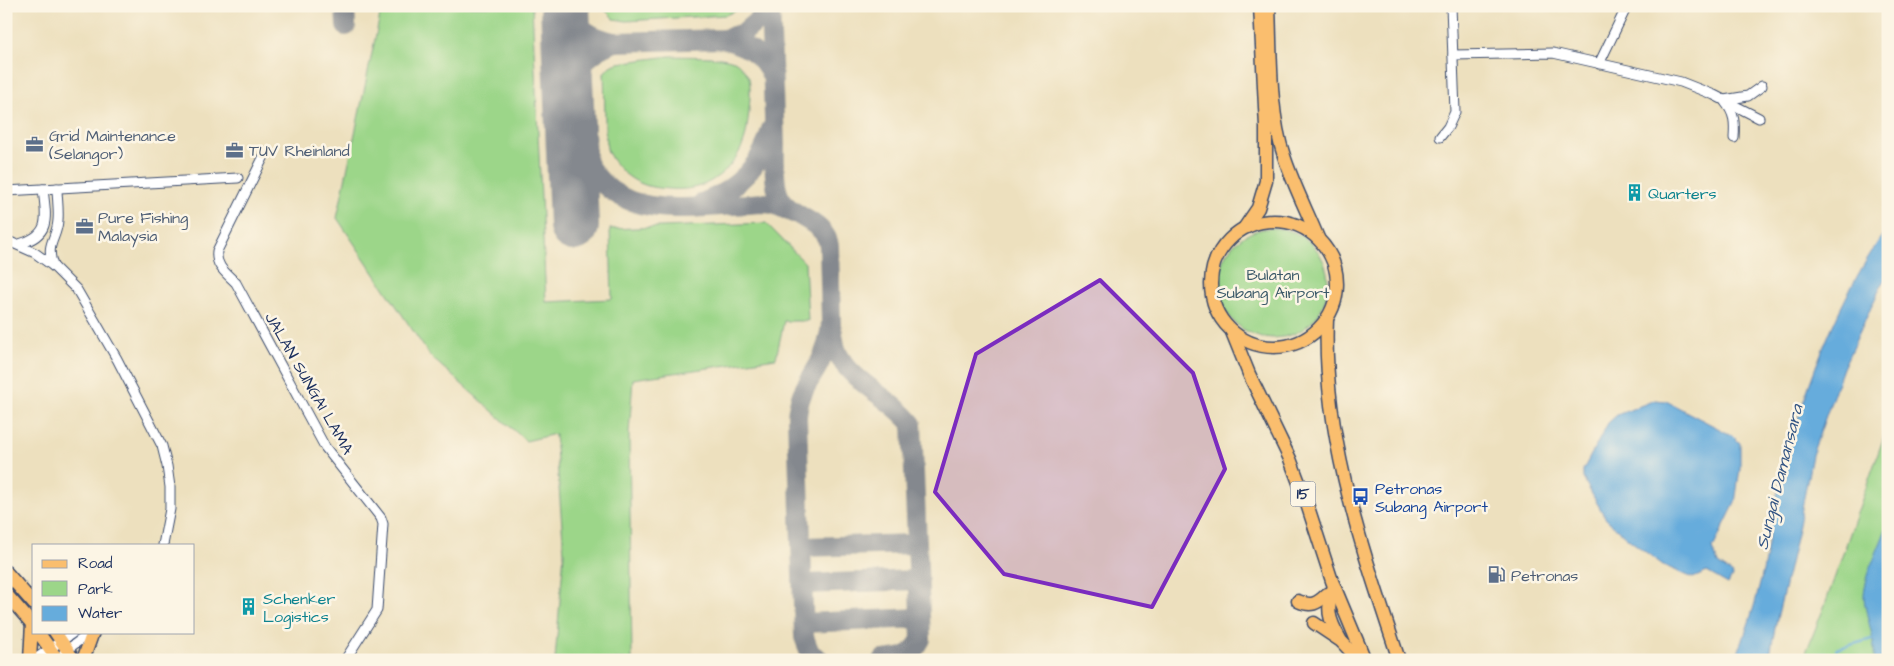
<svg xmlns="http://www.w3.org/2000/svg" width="1894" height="666" viewBox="0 0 1894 666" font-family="'Architects Daughter',sans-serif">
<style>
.green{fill:#9cd689;stroke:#5c8274}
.water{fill:#66acdc;stroke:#406e9d}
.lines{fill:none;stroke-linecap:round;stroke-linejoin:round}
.stream{stroke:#66acdc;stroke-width:2.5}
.taxiway{stroke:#84888e;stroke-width:20}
.runway{stroke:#84888e;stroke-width:50}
.street-casing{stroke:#3a4a6c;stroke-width:11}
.primary-casing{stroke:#3a4a6c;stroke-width:15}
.street{stroke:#fff;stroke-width:9}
.primary{stroke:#fabe6e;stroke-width:12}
.marked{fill:#7b2cbf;fill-opacity:0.2;stroke:#7b2cbf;stroke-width:4;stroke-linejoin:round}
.labels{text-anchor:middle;stroke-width:5;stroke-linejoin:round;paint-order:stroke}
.shield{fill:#fcf5e5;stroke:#5e6a86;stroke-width:1}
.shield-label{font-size:15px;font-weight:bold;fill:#1b2f5e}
.service-label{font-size:16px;fill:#4e5e75;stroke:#fcf5e5;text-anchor:start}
.culture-label{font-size:16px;fill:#0d838f;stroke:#fcf5e5;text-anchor:start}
.park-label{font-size:16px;fill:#3b5969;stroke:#fcf5e5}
.street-label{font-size:16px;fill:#1b2f5e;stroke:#fcf5e5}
.transit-label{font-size:16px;fill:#164399;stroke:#fcf5e5;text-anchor:start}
.water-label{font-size:18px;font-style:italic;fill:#325484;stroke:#fcf5e5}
</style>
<rect width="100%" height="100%" fill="#fcf5e5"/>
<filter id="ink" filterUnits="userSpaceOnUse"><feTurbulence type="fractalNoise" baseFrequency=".02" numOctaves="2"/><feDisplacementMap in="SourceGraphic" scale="10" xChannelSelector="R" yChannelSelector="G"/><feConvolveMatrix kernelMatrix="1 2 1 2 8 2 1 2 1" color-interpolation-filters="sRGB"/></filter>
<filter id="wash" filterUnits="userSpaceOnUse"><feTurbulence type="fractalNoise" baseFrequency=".0096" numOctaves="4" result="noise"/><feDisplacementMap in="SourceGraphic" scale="20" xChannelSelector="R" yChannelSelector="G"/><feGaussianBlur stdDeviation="1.12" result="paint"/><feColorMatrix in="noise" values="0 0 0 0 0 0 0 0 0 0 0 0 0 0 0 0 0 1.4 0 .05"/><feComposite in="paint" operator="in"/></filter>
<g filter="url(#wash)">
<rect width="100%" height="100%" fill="#ede0be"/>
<g class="green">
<polygon points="382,6 532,6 546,302 612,299 610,229 766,223 805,263 808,321 784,321 776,358 633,379 629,433 632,660 555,660 564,553 555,434 526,441 430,356 337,218"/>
<polygon points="601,6 741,6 739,9 726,15 626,21 614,19"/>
<path d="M670 56C688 57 717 55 734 61 739 63 747 73 749 78 752 89 748 127 745 138 742 150 732 165 722 173 702 190 684 191 659 188 637 186 618 172 608 152 604 144 605 86 604 73L610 66 618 63Z"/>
<circle cx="1273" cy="283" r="55"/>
<polygon points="1888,425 1888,660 1803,660 1826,602"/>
</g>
<g class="water">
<path d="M1888 227V277L1881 286 1843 368 1812 455 1798 530 1776 623 1769 660H1735C1749 626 1760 590 1766 555 1769 542 1769 529 1772 517 1794 418 1829 310 1888 227Z"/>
<polygon points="1655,400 1666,401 1733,436 1740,443 1740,468 1735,503 1713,548 1718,564 1733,574 1728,584 1707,572 1693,578 1663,565 1627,538 1606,519 1583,478 1583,470 1608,423 1617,415"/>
<path d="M1888 524V660H1874C1876 639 1866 619 1864 598 1863 580 1881 543 1888 524Z"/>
</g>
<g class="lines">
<g class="stream">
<polyline points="1836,649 1872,639"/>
<polyline points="1801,660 1825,653"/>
</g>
<g class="taxiway">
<polyline points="345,6 346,26"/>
<path d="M568 6C575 29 593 38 615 42L724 39 743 33 764 15 767 6"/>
<path d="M770 6C772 52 773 98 775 144 775 159 773 178 778 193 786 218 826 219 829 246L831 323C830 337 826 351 819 364 808 385 799 391 797 417L804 637 810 653 820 660"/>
<path d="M724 39C748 47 761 52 772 76"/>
<path d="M568 83C580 64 593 50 615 42"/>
<path d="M570 118C597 230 672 208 763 203L774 204 793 213"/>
<path d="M704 202C736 190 763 164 771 129"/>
<path d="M832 329C834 336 834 345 837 352 851 383 891 397 912 424L921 639C911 658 903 658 883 660"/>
<polyline points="801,547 917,544"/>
<polyline points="803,584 919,580"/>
<polyline points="804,623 920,618"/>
</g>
<polyline class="runway" points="565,6 574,226"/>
</g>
</g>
<g filter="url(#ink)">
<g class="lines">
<defs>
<g id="street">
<polyline points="1453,55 1553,53 1681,82 1714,95 1759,118"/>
<polyline points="1599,64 1627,6"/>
<polyline points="1724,100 1748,96 1762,86"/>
<path d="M1725 102C1735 114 1735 123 1734 138"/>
<polyline points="1440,137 1448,127 1455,112 1451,6"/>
<path d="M266 152 217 251C215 266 226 273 236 283L325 447 381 518 383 524 377 610 345 660"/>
<polyline points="6,191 238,178"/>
<polyline points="6,240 35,253 53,266 77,290 117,359 162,446 167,466 170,487 170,509 163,545"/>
<path d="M19 244C52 235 46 217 43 189"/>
<path d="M53 266C45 242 57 240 58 220 59 209 57 198 57 188"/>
<polyline points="64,652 91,632"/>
<polyline points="34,660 74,632"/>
</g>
<g id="primary">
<path d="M1269 6C1271 53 1269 112 1284 156 1293 184 1307 211 1318 238"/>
<circle cx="1274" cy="284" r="63"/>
<polyline points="1245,227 1258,208 1266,181 1266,127 1260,6"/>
<path d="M1327 319C1322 436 1363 550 1399 660"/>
<polyline points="1232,332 1249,374 1290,459 1306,501 1332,581 1365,660"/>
<polyline points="6,572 34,604"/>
<path d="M1334 586C1326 609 1328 618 1340 639"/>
<polyline points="6,594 34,626"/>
<path d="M1298 601C1311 607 1317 604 1327 594"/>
<polyline points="1314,623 1341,641 1359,660"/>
<polyline points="38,632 58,660"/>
<polyline points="55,632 74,660"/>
<polyline points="30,660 32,623"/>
<polyline points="83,660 93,632"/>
</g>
</defs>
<use href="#street" class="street-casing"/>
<use href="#primary" class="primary-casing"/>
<use href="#street" class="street"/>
<use href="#primary" class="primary"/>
</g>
</g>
<path class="marked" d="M1100 280 1193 373 1225 469 1152 607 1004 574 935 492 976 354Z"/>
<defs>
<symbol id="office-bare" viewBox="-9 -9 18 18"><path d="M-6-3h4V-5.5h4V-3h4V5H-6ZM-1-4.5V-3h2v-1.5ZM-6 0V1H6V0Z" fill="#5c6f8a" stroke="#fcf5e5" stroke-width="2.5" paint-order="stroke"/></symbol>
<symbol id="building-bare" viewBox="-9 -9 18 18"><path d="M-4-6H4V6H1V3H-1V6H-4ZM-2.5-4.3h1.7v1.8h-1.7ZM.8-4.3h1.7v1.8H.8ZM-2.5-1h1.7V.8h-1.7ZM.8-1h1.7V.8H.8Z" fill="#0f9aa8" stroke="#fcf5e5" stroke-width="2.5" paint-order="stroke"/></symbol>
<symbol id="bus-bare" viewBox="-9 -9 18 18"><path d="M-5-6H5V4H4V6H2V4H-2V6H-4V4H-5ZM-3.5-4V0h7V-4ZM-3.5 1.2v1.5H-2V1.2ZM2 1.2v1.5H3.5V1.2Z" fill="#1a4fb4" stroke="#fcf5e5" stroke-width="2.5" paint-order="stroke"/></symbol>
<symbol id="fuel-bare" viewBox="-9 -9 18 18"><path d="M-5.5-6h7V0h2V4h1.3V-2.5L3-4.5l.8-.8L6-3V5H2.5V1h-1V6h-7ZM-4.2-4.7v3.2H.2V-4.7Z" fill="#5c6f8a" stroke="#fcf5e5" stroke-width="2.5" paint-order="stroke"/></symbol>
</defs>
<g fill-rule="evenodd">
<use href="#office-bare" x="22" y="132" width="25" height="25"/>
<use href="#office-bare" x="222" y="138" width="25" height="25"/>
<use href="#building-bare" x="1622" y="180" width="25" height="25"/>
<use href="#office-bare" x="72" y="214" width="25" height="25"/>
<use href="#bus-bare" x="1348" y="484" width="25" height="25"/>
<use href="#fuel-bare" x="1484" y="562" width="25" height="25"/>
<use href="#building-bare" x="236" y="594" width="25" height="25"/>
</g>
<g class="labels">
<rect class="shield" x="1290.5" y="481.5" width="25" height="25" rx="4"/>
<g class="shield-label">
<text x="1303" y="499">15</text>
</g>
<g class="service-label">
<text x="49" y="141">Grid Maintenance<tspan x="49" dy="18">(Selangor)</tspan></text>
<text x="249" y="156">TUV Rheinland</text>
<text x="98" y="223">Pure Fishing<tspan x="98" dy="18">Malaysia</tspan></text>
<text x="1511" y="581">Petronas</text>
</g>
<g class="culture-label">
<text x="1648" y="199">Quarters</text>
<text x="263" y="604">Schenker<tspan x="263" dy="18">Logistics</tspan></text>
</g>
<g class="park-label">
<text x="1273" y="280">Bulatan<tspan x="1273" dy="18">Subang Airport</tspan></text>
</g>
<g class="street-label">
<text transform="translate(310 383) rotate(60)" y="6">JALAN SUNGAI LAMA</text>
</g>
<g class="transit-label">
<text x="1375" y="494">Petronas<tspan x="1375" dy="18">Subang Airport</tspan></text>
</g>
<g class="water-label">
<text transform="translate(1779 477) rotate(-76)" y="6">Sungai Damansara</text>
</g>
</g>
<rect width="1894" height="666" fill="none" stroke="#fcf5e5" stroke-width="25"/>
<rect x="32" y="544" width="162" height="90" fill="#fcf5e5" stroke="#a2a6af"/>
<rect x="42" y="560" width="25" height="8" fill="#fabe6e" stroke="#a2a6af"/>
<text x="78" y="568" font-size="15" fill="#1b2f5e">Road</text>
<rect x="42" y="581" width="25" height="15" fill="#9cd689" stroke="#a2a6af"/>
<text x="78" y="594" font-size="15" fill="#1b2f5e">Park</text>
<rect x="42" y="606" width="25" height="15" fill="#66acdc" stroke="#a2a6af"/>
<text x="78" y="618" font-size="15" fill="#1b2f5e">Water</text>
</svg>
